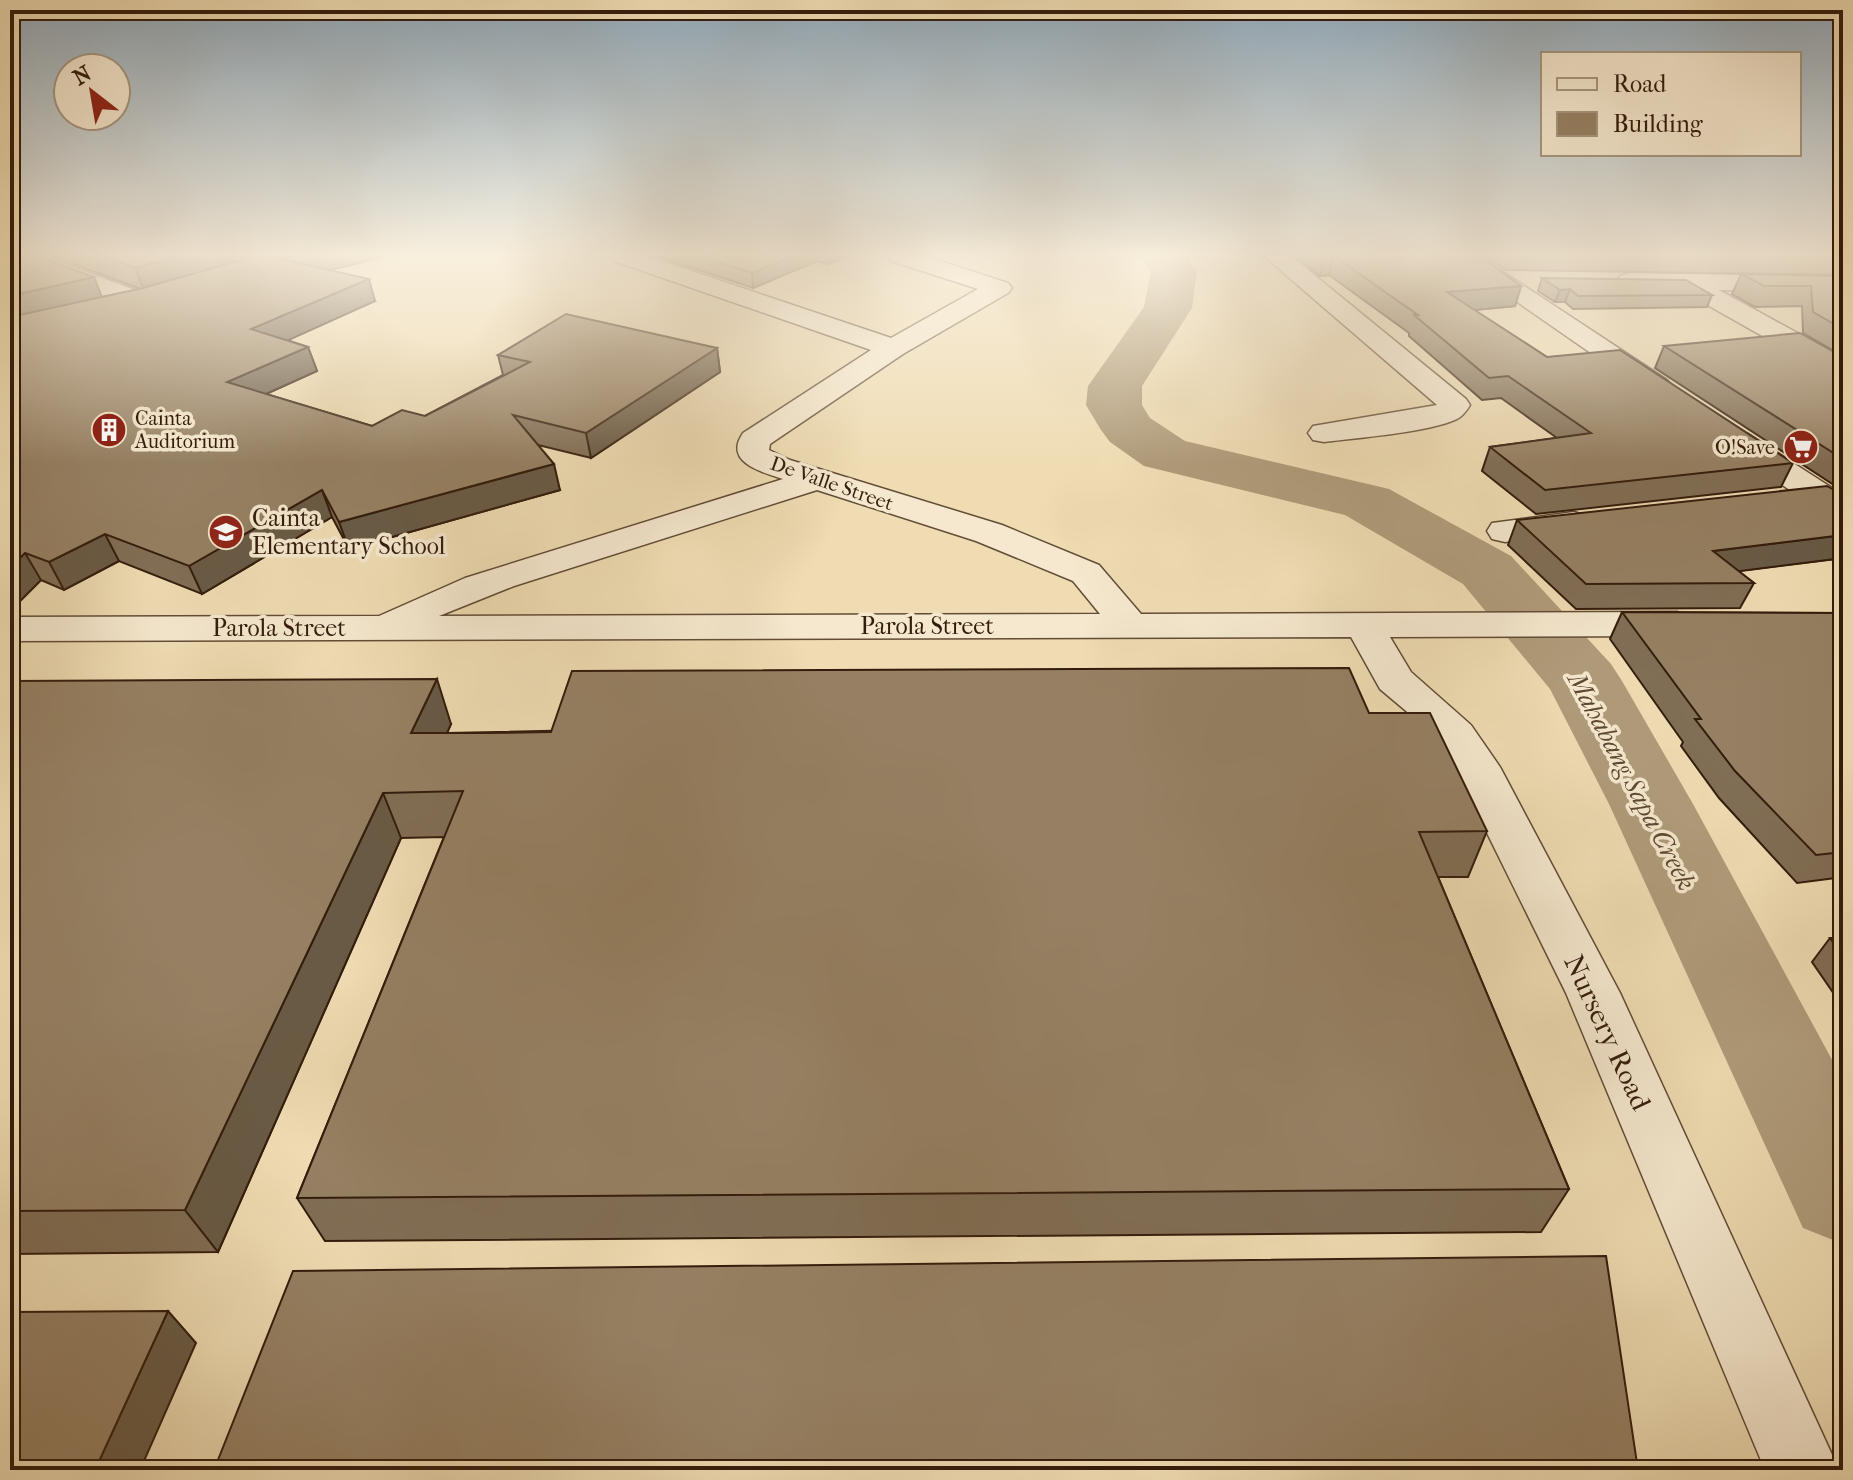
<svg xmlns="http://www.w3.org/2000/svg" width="1853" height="1480" viewBox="0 0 1853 1480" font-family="'IM FELL French Canon',serif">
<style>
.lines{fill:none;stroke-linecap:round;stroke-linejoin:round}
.river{fill:#af9b7a;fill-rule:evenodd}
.minor-casing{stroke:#624c36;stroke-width:3}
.minor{fill:#f5e8ce;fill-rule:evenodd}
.wall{fill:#806e55;stroke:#331c0c;stroke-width:2}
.shaded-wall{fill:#685a45;stroke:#331c0c;stroke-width:2}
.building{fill:#958063;stroke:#331c0c;stroke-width:2}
.labels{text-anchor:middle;stroke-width:7;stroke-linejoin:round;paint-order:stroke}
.far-poi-label{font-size:20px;fill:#331c0c;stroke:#f5e8ce;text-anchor:start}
.far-street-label{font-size:20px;fill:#331c0c;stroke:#f5e8ce}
.poi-label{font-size:24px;fill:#331c0c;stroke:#f5e8ce;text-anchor:start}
.street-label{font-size:24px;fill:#331c0c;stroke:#f5e8ce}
.water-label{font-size:26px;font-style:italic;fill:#5e4832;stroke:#f5e8ce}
.near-street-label{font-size:28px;fill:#331c0c;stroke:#f5e8ce}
</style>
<rect width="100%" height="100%" fill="#efdcb3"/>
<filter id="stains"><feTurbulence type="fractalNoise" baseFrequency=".0025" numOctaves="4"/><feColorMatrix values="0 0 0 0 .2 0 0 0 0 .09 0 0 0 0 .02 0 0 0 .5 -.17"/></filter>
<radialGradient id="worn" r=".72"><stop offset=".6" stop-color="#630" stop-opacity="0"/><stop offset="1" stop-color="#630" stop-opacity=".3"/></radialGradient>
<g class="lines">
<polygon class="river" points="1140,256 1186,256 1197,271 1192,308 1142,386 1142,405 1150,418 1185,441 1389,489 1511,556 1611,664 1622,681 1693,804 1843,1080 1843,1244 1803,1228 1609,804 1550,689 1463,584 1345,515 1144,466 1110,442 1101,430 1086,405 1088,386 1144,307 1151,272"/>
<defs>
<g id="minor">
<polygon points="10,256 42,256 152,296 156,302 152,308 134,308 10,261"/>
<path d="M611 256H647L891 338 978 289 891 261 888 256H925L1008 283 1012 288 1008 293 903 354 770 444 769 450 790 460 1002 525 1099 565 1141 614 1677 612 1691 616 1697 624 1691 632 1677 636 1390 637 1411 672 1471 725 1500 767 1620 993 1839 1470H1765L1566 993 1455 768 1440 745 1418 721 1380 689 1351 637 10 641V617L379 616 465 578 783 479C761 472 723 462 743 433L871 350 614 261ZM817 490 976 541 1073 581 1100 614 439 616 514 586Z"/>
<path d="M1264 256H1291L1466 399 1470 405C1467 410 1463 416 1457 419 1431 432 1356 438 1324 442L1313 440 1308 433 1313 426 1437 405Z"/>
<polygon points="1451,256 1479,256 1667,380 1672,386 1667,392 1657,395 1647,392"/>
<polygon points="1629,273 1843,277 1843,293 1719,290 1843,358 1843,379 1833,376 1681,290 1620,286 1616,281 1620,276"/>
<polygon points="1737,431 1748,434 1843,495 1843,520 1831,517 1726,448 1721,441 1726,434"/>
<polygon points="1574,512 1586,516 1592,523 1586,530 1505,542 1492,539 1487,531 1492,523"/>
</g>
</defs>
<use href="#minor" class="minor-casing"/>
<use href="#minor" class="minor"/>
</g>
<g class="wall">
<polygon points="10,256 102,297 141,289 51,256 386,256 330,270 375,301 287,340 308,347 317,371 266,394 372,426 425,416 503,375 498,355 717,348 720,372 591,458 538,445 560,490 349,549 332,517 202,594 119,561 64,590 41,580 10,611"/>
<polygon points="656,256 849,256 827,264 817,261 753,288"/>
<polygon points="1295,256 1480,256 1521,286 1515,306 1474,310 1547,357 1793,463 1781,487 1536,514 1482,471 1490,447 1557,438 1501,398 1482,400 1409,336 1409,333 1329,275 1320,276"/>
<polygon points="1484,256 1843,256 1843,275 1506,270"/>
<polygon points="1741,274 1843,276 1843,356 1803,333 1802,306 1755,307 1732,294"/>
<polygon points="1542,278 1712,295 1707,307 1573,309 1565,302 1555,302 1538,291"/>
<polygon points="1664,346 1843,357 1843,491 1655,368"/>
<polygon points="1517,520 1843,558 1738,571 1754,583 1740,608 1576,609 1508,545"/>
<polygon points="1622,612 1843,613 1843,877 1797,883 1719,798 1681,746 1683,742 1610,639"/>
<polygon points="10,681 451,724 447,733 1369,713 1487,831 1468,877 1438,877 1569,1189 1541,1232 325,1241 297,1198 444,837 401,838 218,1252 10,1254"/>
<polygon points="1830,938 1843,938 1843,1007 1812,962"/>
</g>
<g class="shaded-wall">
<polygon points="177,256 262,256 144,290 135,268"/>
<polygon points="293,256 386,256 287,281 280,259"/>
<polygon points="794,256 817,256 817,261 753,288 752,273"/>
<polygon points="826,256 849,256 827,264"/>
<polygon points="1324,256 1333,256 1329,275 1320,276"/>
<polygon points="94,277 103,300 10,322 10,296"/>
<polygon points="369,279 375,301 260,353 251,329"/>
<polygon points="1521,286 1515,306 1442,313 1447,292"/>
<polygon points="1570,289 1565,302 1555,302 1560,290"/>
<polygon points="308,347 317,371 237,407 227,382"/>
<polygon points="717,348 720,372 591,458 586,433"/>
<polygon points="554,464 560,490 349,549 339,522"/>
<polygon points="322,490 332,517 202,594 189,566"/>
<polygon points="105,534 119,561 64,590 49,562"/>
<polygon points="1843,535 1843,558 1701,576 1713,551"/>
<polygon points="25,553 41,580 10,611 10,568"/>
<polygon points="437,679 451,724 427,778 411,733"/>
<polygon points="383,793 401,838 218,1252 185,1210"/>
<polygon points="168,1311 196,1343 140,1470 95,1470"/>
</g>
<g class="building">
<polygon points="10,256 36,256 94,277 10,296"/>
<polygon points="102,256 177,256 135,268"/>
<polygon points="255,256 293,256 280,259 369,279 251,329 308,347 227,382 372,426 402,410 425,416 530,362 498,355 566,314 717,348 586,433 513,415 554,464 339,522 322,490 189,566 105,534 49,562 25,553 10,568 10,317 143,288"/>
<polygon points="698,256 794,256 752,273"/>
<polygon points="1334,256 1480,256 1521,286 1447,292 1547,357 1620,350 1793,463 1545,490 1490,447 1591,433 1508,376 1489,378 1414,315 1418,315"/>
<polygon points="1741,274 1843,276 1843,329 1813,312 1811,286 1764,286"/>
<polygon points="1542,278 1686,280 1712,295 1578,296 1570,289 1560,290"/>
<polygon points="1800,333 1843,357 1843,459 1664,346"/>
<polygon points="1827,486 1843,495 1843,535 1713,551 1754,583 1586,584 1517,520"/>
<polygon points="1622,612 1843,613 1843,852 1816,855 1735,771 1695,719 1701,719"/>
<polygon points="1349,668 1369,713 1430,713 1487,831 1419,832 1569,1189 297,1198 463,791 383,793 185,1210 10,1211 10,681 437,679 411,733 486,733 551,732 572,671"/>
<polygon points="1830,938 1843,938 1843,956"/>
<polygon points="1606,1256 1638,1470 214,1470 293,1271"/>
<polygon points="168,1311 95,1470 10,1470 10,1312"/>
</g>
<linearGradient id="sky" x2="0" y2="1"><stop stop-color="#91aabc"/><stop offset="0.55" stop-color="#f8efdd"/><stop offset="1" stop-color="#f8efdd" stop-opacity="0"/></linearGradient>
<rect width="1853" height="463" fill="url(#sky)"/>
<defs>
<symbol id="building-disc" viewBox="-11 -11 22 22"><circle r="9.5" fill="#8f2418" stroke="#f5e8ce"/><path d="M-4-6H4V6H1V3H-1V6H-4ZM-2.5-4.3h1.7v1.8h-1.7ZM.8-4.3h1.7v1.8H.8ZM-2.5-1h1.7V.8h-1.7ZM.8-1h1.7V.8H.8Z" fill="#fff"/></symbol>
<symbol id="supermarket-disc" viewBox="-11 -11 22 22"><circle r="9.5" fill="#8f2418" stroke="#f5e8ce"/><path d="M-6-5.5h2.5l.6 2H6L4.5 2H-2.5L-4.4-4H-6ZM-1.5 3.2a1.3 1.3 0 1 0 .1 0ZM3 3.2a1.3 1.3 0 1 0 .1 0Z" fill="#fff"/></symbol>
<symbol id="school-disc" viewBox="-11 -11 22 22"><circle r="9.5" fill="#8f2418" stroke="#f5e8ce"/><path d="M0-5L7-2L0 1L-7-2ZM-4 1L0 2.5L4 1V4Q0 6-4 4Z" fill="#fff"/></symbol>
</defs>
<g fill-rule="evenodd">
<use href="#building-disc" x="89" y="410" width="40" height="40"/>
<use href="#supermarket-disc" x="1781" y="427" width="40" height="40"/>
<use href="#school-disc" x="206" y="512" width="40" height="40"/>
</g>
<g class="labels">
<g class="far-poi-label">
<text x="135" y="425">Cainta<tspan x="135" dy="23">Auditorium</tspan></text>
<text x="1775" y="454" text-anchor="end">O!Save</text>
</g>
<g class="far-street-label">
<text transform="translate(832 483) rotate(19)" y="7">De Valle Street</text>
</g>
<g class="poi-label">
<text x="252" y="526">Cainta<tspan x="252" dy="28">Elementary School</tspan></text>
</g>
<g class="street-label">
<text x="927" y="634">Parola Street</text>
<text x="279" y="636">Parola Street</text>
</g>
<g class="water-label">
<text transform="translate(1632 781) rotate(62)" y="9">Mahabang Sapa Creek</text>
</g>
<g class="near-street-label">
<text transform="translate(1608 1032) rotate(65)" y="10">Nursery Road</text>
</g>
</g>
<rect width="1853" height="1480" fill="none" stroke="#efdcb3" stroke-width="40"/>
<rect x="12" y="12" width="1829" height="1456" fill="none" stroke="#331c0c" stroke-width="4"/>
<rect x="20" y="20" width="1813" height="1440" fill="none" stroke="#331c0c" stroke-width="2"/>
<rect x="1541" y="52" width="260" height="104" fill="#f5e8ce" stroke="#a79680" stroke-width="2"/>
<rect x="1557" y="78" width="40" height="12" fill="#f5e8ce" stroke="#a79680" stroke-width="2"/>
<text x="1613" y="92" font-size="24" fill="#331c0c">Road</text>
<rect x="1557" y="112" width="40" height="24" fill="#958063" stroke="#a79680" stroke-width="2"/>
<text x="1613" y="132" font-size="24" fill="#331c0c">Building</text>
<g transform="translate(92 92) rotate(329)"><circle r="38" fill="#f5e8ce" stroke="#a79680" stroke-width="2"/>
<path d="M0-6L14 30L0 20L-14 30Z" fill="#8f2418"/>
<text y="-12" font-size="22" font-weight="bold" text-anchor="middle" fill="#331c0c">N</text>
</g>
<rect width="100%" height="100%" filter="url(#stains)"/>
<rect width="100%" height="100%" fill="url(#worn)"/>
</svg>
